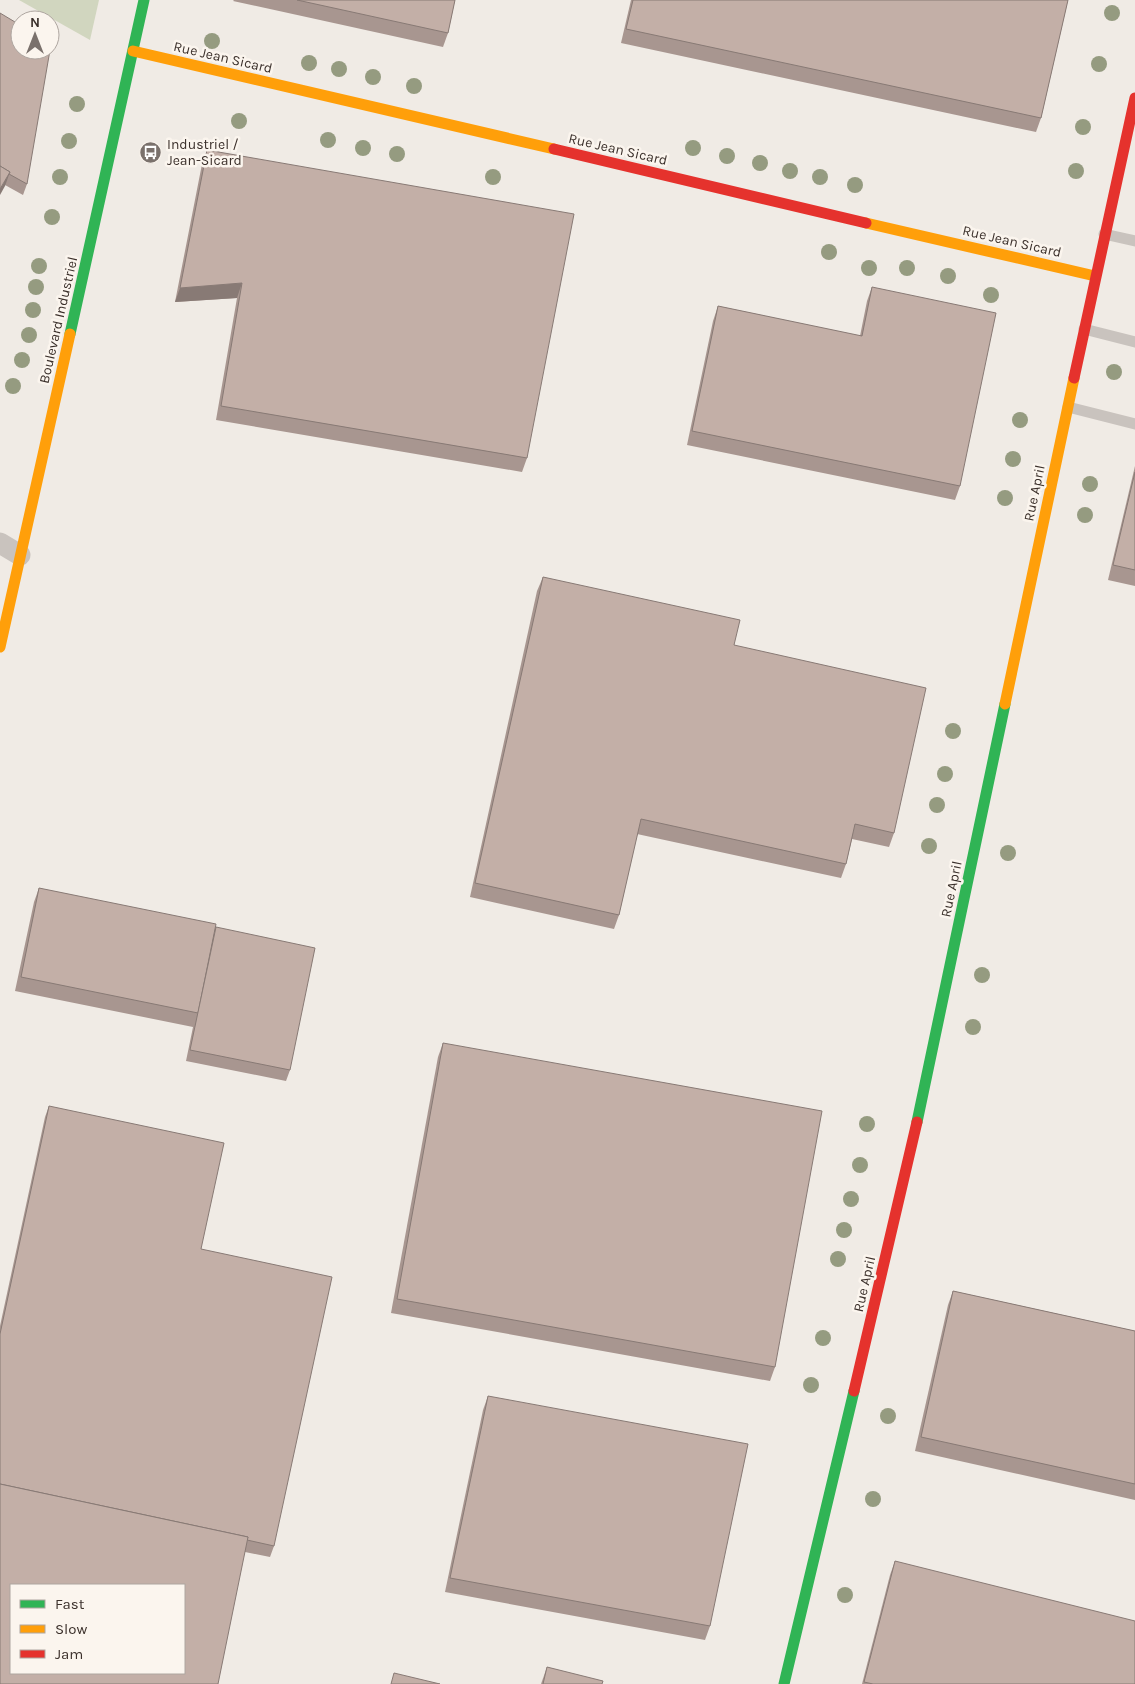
<svg xmlns="http://www.w3.org/2000/svg" width="1135" height="1684" viewBox="0 0 1135 1684" font-family="Karla,sans-serif">
<style>
.green{fill:#d1d6bf}
.lines{fill:none;stroke-linecap:round;stroke-linejoin:round}
.lane{stroke:#c9c3be;stroke-width:11}
.street{stroke:#c9c3be;stroke-width:21}
.fast{stroke:#30b455;stroke-width:11}
.slow{stroke:#ff9f0a;stroke-width:11}
.jam{stroke:#e5322d;stroke-width:11}
.tree{fill:#959b80}
.wall{fill:#a89690}
.shaded-wall{fill:#887a75}
.building{fill:#c3afa7;stroke:#887a75;fill-rule:evenodd}
.labels{text-anchor:middle;stroke-width:5;stroke-linejoin:round;paint-order:stroke}
.street-label{font-size:14px;fill:#3b302b;stroke:#fbf5ee}
.poi-label{font-size:14px;fill:#3b302b;stroke:#fbf5ee;text-anchor:start}
</style>
<rect width="100%" height="100%" fill="#f0ebe5"/>
<polygon class="green" points="19,0 99,0 90,40"/>
<g class="lines">
<g class="lane">
<polyline points="1104,234 1135,241"/>
<polyline points="1084,329 1135,342"/>
<polyline points="1068,407 1135,424"/>
</g>
<polyline class="street" points="0,543 20,555"/>
<g class="fast">
<polyline points="70,334 144,0"/>
<polyline points="917,1122 1005,704"/>
<polyline points="784,1684 854,1391"/>
</g>
<g class="slow">
<polyline points="133,51 554,149"/>
<polyline points="866,223 1095,276"/>
<polyline points="0,647 70,334"/>
<polyline points="1005,704 1074,378"/>
</g>
<g class="jam">
<polyline points="554,149 866,223"/>
<polyline points="1074,378 1135,98"/>
<polyline points="854,1391 917,1122"/>
</g>
</g>
<g class="tree">
<circle cx="1112" cy="13" r="8"/>
<circle cx="212" cy="41" r="8"/>
<circle cx="309" cy="63" r="8"/>
<circle cx="1099" cy="64" r="8"/>
<circle cx="339" cy="69" r="8"/>
<circle cx="373" cy="77" r="8"/>
<circle cx="414" cy="86" r="8"/>
<circle cx="77" cy="104" r="8"/>
<circle cx="239" cy="121" r="8"/>
<circle cx="1083" cy="127" r="8"/>
<circle cx="328" cy="140" r="8"/>
<circle cx="69" cy="141" r="8"/>
<circle cx="363" cy="148" r="8"/>
<circle cx="693" cy="148" r="8"/>
<circle cx="397" cy="154" r="8"/>
<circle cx="727" cy="156" r="8"/>
<circle cx="760" cy="163" r="8"/>
<circle cx="790" cy="171" r="8"/>
<circle cx="1076" cy="171" r="8"/>
<circle cx="60" cy="177" r="8"/>
<circle cx="493" cy="177" r="8"/>
<circle cx="820" cy="177" r="8"/>
<circle cx="855" cy="185" r="8"/>
<circle cx="52" cy="217" r="8"/>
<circle cx="829" cy="252" r="8"/>
<circle cx="39" cy="266" r="8"/>
<circle cx="869" cy="268" r="8"/>
<circle cx="907" cy="268" r="8"/>
<circle cx="948" cy="276" r="8"/>
<circle cx="36" cy="287" r="8"/>
<circle cx="991" cy="295" r="8"/>
<circle cx="33" cy="310" r="8"/>
<circle cx="29" cy="335" r="8"/>
<circle cx="22" cy="360" r="8"/>
<circle cx="1114" cy="372" r="8"/>
<circle cx="13" cy="386" r="8"/>
<circle cx="1020" cy="420" r="8"/>
<circle cx="1013" cy="459" r="8"/>
<circle cx="1090" cy="484" r="8"/>
<circle cx="1005" cy="498" r="8"/>
<circle cx="1085" cy="515" r="8"/>
<circle cx="953" cy="731" r="8"/>
<circle cx="945" cy="774" r="8"/>
<circle cx="937" cy="805" r="8"/>
<circle cx="929" cy="846" r="8"/>
<circle cx="1008" cy="853" r="8"/>
<circle cx="982" cy="975" r="8"/>
<circle cx="973" cy="1027" r="8"/>
<circle cx="867" cy="1124" r="8"/>
<circle cx="860" cy="1165" r="8"/>
<circle cx="851" cy="1199" r="8"/>
<circle cx="844" cy="1230" r="8"/>
<circle cx="838" cy="1259" r="8"/>
<circle cx="823" cy="1338" r="8"/>
<circle cx="811" cy="1385" r="8"/>
<circle cx="888" cy="1416" r="8"/>
<circle cx="873" cy="1499" r="8"/>
<circle cx="845" cy="1595" r="8"/>
</g>
<g class="wall">
<polygon points="234,0 455,0 448,33 443,47 233,1"/>
<polygon points="631,0 1068,0 1041,118 1036,132 621,43"/>
<polygon points="0,13 27,184 23,195 5,185"/>
<polygon points="207,150 527,458 522,472 216,420 237,298 175,302 202,164"/>
<polygon points="872,287 960,486 955,500 687,445 713,321 718,306 860,336 867,301"/>
<polygon points="1135,466 1135,586 1108,580"/>
<polygon points="543,577 734,645 894,833 889,847 852,839 846,864 841,878 637,834 619,915 614,929 470,897 537,591"/>
<polygon points="39,888 216,927 290,1070 286,1081 186,1061 193,1027 15,991 34,902"/>
<polygon points="443,1043 775,1367 770,1381 391,1313 438,1057"/>
<polygon points="49,1106 201,1249 274,1546 270,1557 245,1552 0,1684 0,1326 45,1117"/>
<polygon points="953,1291 1135,1331 1135,1500 915,1451 948,1305"/>
<polygon points="488,1396 710,1626 705,1640 445,1592 483,1410"/>
<polygon points="895,1561 1135,1684 862,1684 890,1575"/>
<polygon points="547,1667 602,1684 541,1684"/>
</g>
<g class="shaded-wall">
<polygon points="10,172 5,186 0,195 0,189"/>
<polygon points="242,283 237,298 175,302 180,288"/>
</g>
<g class="building">
<polygon points="297,0 455,0 448,33"/>
<polygon points="633,0 1068,0 1041,118 626,29"/>
<polygon points="0,13 20,25 20,50 50,50 27,184 9,174 10,172 0,166"/>
<polygon points="207,150 574,214 527,458 221,406 242,283 180,288"/>
<polygon points="0,166 10,172 0,189"/>
<polygon points="872,287 996,313 960,486 692,431 718,306 862,336"/>
<polygon points="1135,472 1135,570 1113,565"/>
<polygon points="543,577 740,620 734,645 926,688 894,833 855,824 846,864 641,819 619,915 475,883"/>
<polygon points="39,888 216,924 198,1013 21,977"/>
<polygon points="216,927 315,948 290,1070 190,1050"/>
<polygon points="443,1043 822,1111 775,1367 397,1299"/>
<polygon points="49,1106 224,1143 201,1249 332,1277 274,1546 247,1540 248,1537 0,1484 0,1334"/>
<polygon points="953,1291 1135,1331 1135,1484 921,1437"/>
<polygon points="488,1396 748,1444 710,1626 450,1578"/>
<path d="M0 1484 248 1537 218 1684H0ZM11 1585H184V1673H11Z"/>
<polygon points="895,1561 1135,1621 1135,1684 873,1684 864,1682"/>
<polygon points="547,1667 603,1681 602,1684 543,1684"/>
<polygon points="394,1673 440,1684 391,1684"/>
</g>
<defs>
<symbol id="bus-disc" viewBox="-11 -11 22 22"><circle r="9.5" fill="#7a716c" stroke="#fbf5ee"/><path d="M-5-6H5V4H4V6H2V4H-2V6H-4V4H-5ZM-3.5-4V0h7V-4ZM-3.5 1.2v1.5H-2V1.2ZM2 1.2v1.5H3.5V1.2Z" fill="#fff"/></symbol>
</defs>
<g fill-rule="evenodd">
<use href="#bus-disc" x="138" y="140" width="25" height="25"/>
</g>
<g class="labels">
<g class="street-label">
<text transform="translate(223 57) rotate(13)" y="5">Rue Jean Sicard</text>
<text transform="translate(618 149) rotate(13)" y="5">Rue Jean Sicard</text>
<text transform="translate(1012 241) rotate(13)" y="5">Rue Jean Sicard</text>
<text transform="translate(58 320) rotate(-77)" y="5">Boulevard Industriel</text>
<text transform="translate(1034 493) rotate(-78)" y="5">Rue April</text>
<text transform="translate(951 889) rotate(-78)" y="5">Rue April</text>
<text transform="translate(864 1284) rotate(-77)" y="5">Rue April</text>
</g>
<g class="poi-label">
<text x="167" y="149">Industriel /<tspan x="167" dy="16">Jean-Sicard</tspan></text>
</g>
</g>
<rect x="10" y="1584" width="175" height="90" fill="#fbf5ee" stroke="#aea6a0"/>
<rect x="20" y="1600" width="25" height="8" fill="#30b455" stroke="#aea6a0"/>
<text x="55" y="1609" font-size="15" fill="#3b302b">Fast</text>
<rect x="20" y="1625" width="25" height="8" fill="#ff9f0a" stroke="#aea6a0"/>
<text x="55" y="1634" font-size="15" fill="#3b302b">Slow</text>
<rect x="20" y="1650" width="25" height="8" fill="#e5322d" stroke="#aea6a0"/>
<text x="55" y="1659" font-size="15" fill="#3b302b">Jam</text>
<g transform="translate(35 35)"><circle r="24" fill="#fbf5ee" stroke="#aea6a0"/>
<path d="M0-4L9 19L0 12L-9 19Z" fill="#7a716c"/>
<text y="-8" font-size="14" font-weight="bold" text-anchor="middle" fill="#3b302b">N</text>
</g>
</svg>
